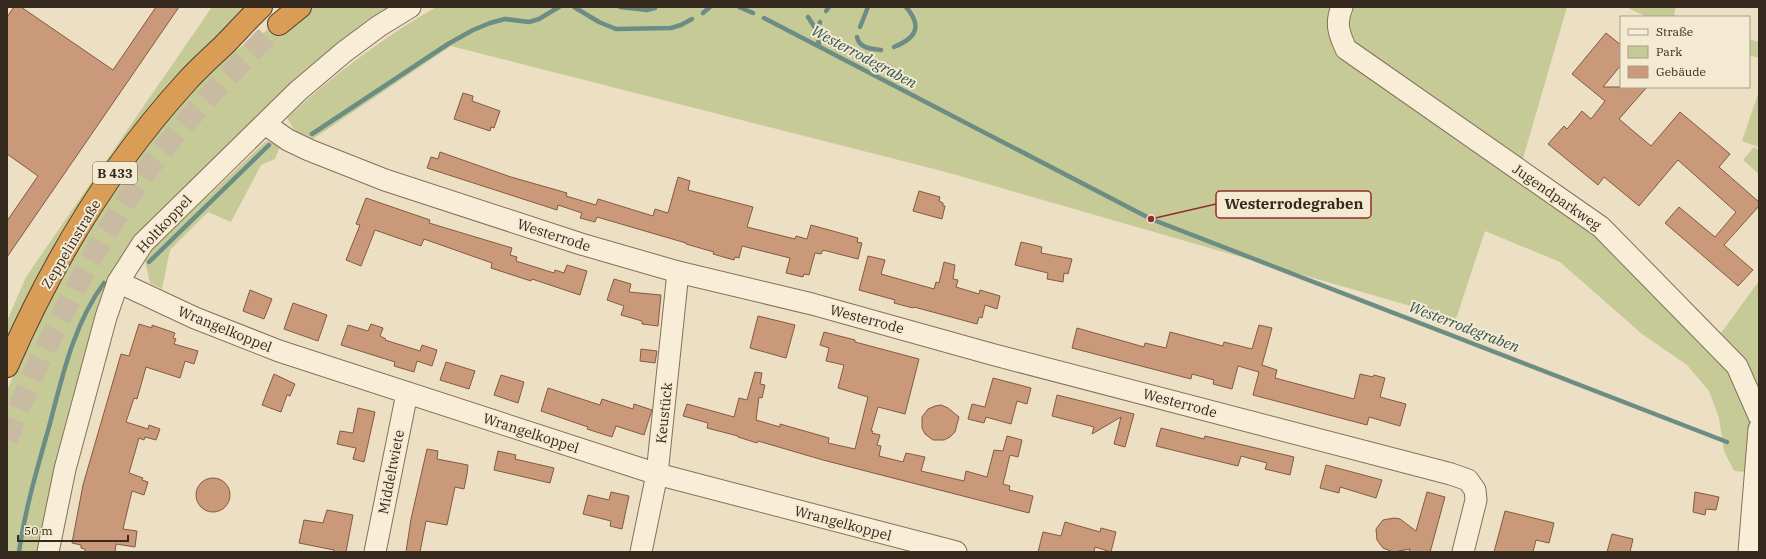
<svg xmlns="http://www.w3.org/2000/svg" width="1766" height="559" viewBox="0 0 1766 559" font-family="'IBM Plex Serif',serif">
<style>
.green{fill:#c5ca97}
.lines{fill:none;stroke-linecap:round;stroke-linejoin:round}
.stream{stroke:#6c8d84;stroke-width:4.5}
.building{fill:#c9997a;stroke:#845a41}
.highway-tunnel{stroke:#c8bba2;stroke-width:22;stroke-dasharray:22 11;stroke-linecap:butt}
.minor-casing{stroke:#86705a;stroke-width:23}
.highway-casing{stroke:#543f2e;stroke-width:24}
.minor{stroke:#f8edd6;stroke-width:21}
.highway{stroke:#d99d56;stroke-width:22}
.labels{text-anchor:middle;stroke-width:4;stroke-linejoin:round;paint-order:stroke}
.shield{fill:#f4ead2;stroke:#6f6354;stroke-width:1}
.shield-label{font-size:13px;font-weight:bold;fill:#36291e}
.street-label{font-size:14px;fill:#36291e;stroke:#f4ead2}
.water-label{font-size:15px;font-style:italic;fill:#2e5552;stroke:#f4ead2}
.leader{fill:none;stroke:#932c2f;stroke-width:1.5}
.callout-dot{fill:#932c2f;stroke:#f4ead2;stroke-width:1.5}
.callout{fill:#f4ead2;stroke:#932c2f;stroke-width:1.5}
.callout-label{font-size:15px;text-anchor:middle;font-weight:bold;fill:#36291e}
</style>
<rect width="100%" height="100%" fill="#ecdfc3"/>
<g class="green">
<polygon points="212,7 249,7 191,67 7,353 7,321 26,277"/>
<polygon points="314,7 396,7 137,237 41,552 7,552 7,390 37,322 95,218 148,140 202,77 222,59 272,27"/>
<path d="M436 7H1567L1522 162 1607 219 1721 333 1759 281V473L1734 471 1724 451 1719 418 1709 391 1687 365 1642 334 1560 262 1485 231 1456 319 946 172 451 46 313 139 295 131 287 118C332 76 382 38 436 7Z"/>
<polygon points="1626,7 1676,7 1674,15 1681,17 1647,17"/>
<polygon points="1749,39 1759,42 1759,58 1749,55"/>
<polygon points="1759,91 1759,147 1742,141"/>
<polygon points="266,141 280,146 275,159 261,165 231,222 208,212 170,250 162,289 150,283 145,261 155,246"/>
<polygon points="1754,147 1759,151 1759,174 1743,160"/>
</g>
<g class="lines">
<g class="stream">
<polyline points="574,7 599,22 616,29 671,28 681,25 692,19"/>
<polyline points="620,7 647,10 655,8"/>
<polyline points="739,7 753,13"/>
<polyline points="826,11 829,7"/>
<polyline points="703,13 710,7"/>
<polyline points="808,17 817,31 819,45"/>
<polyline points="764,18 1151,219 1727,442"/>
<polyline points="860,27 868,7"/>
<polyline points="817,31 820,22"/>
<path d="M857 37C859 48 871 49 881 50"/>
<path d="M894 47C916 38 923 27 906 7"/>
<polyline points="312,134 448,44 473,30 490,23 505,19 529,22 539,19 559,7"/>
<polyline points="149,262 269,145"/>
<path d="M19 552C25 510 37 469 49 427 62 378 73 325 104 283"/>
</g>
</g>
<g class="building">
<polygon points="14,7 21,7 113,70 156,7 179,7 7,257 7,221 38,176 7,154 7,17"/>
<polygon points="1606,33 1621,45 1621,65 1603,87 1647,87 1619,119 1651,146 1680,112 1730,154 1719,167 1759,202 1759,206 1724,245 1753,270 1738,286 1665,223 1679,207 1715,237 1736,212 1678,160 1639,206 1604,177 1598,185 1548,144 1564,126 1567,129 1582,111 1591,119 1605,101 1572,74"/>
<polygon points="463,93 473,96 472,101 500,111 494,128 491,127 490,131 454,119"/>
<polygon points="440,152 511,177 567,193 566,196 596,205 598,199 653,216 655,209 668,213 678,177 690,181 688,190 753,207 747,227 795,239 796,236 807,239 811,225 858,238 857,242 862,243 858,259 823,250 821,254 815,253 809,275 804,274 803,277 786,273 790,258 742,246 739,258 735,257 734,260 713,254 714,252 686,244 686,243 597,217 595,222 580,218 582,213 558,205 557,210 427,168 431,157 438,159"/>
<polygon points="919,191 940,197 939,201 943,203 943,206 945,206 942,219 913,211"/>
<polygon points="366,198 430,220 429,223 512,248 510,255 517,257 516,261 554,273 555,270 564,273 567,265 587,271 580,295 532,279 531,281 491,268 492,263 424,239 421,246 375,230 361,266 346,260 360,225 356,224"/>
<polygon points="1021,242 1042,247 1041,253 1072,259 1068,274 1064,273 1063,282 1047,279 1048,273 1015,265"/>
<polygon points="868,256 885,260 881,274 934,289 936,282 939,283 944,262 955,265 953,279 958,280 956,287 979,294 980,290 1000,296 997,309 985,305 982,318 979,317 977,324 914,307 913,308 894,303 895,300 859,290"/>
<polygon points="614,279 631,284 629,292 661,295 658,326 642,324 642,321 621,315 624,306 607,300"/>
<polygon points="250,290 272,299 264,319 243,311"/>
<polygon points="293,303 327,315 318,341 284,329"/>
<polygon points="758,316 795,325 786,358 750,348"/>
<polygon points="139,324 152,328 152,325 175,333 173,338 176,339 174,344 198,351 194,364 185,361 180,378 146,367 137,399 134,398 126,422 148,429 149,425 160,429 156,440 145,437 144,440 139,438 129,473 143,478 142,480 148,482 144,495 132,491 123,529 137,531 135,547 116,544 115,552 85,552 85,549 81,548 81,545 72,543 83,485 121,354 129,356"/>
<polygon points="371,324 383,328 380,336 386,339 385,340 420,351 422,345 437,350 432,366 417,361 414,372 394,366 395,362 341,345 348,325 368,331"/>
<polygon points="1259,325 1272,328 1262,365 1277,370 1275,378 1354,399 1360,374 1373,377 1374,375 1385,378 1380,397 1406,404 1400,426 1369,417 1367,425 1253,395 1259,372 1238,366 1232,389 1213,384 1214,380 1192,374 1191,379 1072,348 1077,328 1144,347 1145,343 1166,348 1170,332 1223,346 1224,342 1252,349"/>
<polygon points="824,332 855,340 855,342 919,359 905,414 878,407 871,431 873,431 872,433 880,435 877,445 881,446 879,456 903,462 906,453 925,457 921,471 964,481 966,471 987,477 994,450 1003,451 1007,436 1022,440 1018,457 1010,455 1003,484 1010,486 1009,490 1033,496 1029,513 823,460 758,441 757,443 738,437 738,436 707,428 708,423 683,416 687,404 734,417 739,398 747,400 755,372 762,373 760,384 765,385 762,398 759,397 756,420 780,427 780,424 829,438 828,443 855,449 868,397 838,388 844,365 826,361 829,348 820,345"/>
<polygon points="641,349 657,351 655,363 640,361"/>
<polygon points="446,362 475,371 469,389 440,380"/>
<polygon points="274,374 295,384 290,396 287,395 281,412 262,405"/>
<polygon points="501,375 524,382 518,403 494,395"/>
<polygon points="993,378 1031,388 1027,404 1017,401 1011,424 986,417 984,423 968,419 972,404 985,407"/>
<polygon points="548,388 600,405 602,399 633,409 634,404 652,410 644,435 616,426 612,437 587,429 588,427 541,411"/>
<polygon points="1057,395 1134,414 1125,447 1114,444 1121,417 1092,434 1094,427 1052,416"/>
<polygon points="941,405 948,408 959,417 955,432 950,437 944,440 933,440 925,434 922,428 922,417 928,409 935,406"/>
<polygon points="358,408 375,412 364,462 353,459 356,448 337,444 340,431 353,433"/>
<polygon points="1161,428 1204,439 1205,436 1294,457 1290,475 1265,469 1267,463 1241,456 1238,466 1156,446"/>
<polygon points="427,449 438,451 437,459 468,465 467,474 464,489 455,487 447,525 426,521 420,552 406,552 411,519"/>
<polygon points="498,451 516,455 515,459 554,468 550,483 494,470"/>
<polygon points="1326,465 1382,480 1376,498 1340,487 1339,493 1320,488"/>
<circle cx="213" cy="495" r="17"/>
<polygon points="611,492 629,496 622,529 610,526 611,521 583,514 588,495 609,500"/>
<polygon points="1427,492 1445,497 1430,552 1409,552 1410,549 1393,552 1383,548 1377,540 1376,529 1379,525 1383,520 1394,518 1400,519 1416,531"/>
<polygon points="1695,492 1719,497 1716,510 1706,509 1705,515 1693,512"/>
<polygon points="327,510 353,515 346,552 334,552 334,550 299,543 304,520 323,523"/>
<polygon points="1505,511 1554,523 1549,543 1536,540 1533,552 1494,552"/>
<polygon points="1065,522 1100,532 1101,528 1116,532 1111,552 1095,547 1094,552 1038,552 1043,532 1061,536"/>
<polygon points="1612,534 1633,539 1630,552 1607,552"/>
</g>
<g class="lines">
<path class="highway-tunnel" d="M7 440C27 384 53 331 81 278 105 234 130 190 162 151 198 106 238 65 279 24"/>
<defs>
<g id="minor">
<path d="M1342 7C1335 23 1339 34 1346 49L1601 227 1737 366 1759 416"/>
<polyline points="265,124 288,140 309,150 385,180 581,244 678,272 812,304 991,354 1451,474 1468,480 1475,490 1476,500 1463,552"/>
<polyline points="118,282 195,318 279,351 657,474 956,552"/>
<polyline points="48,552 65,469 106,317 118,282 143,243 298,91 344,52 379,26 410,7"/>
<polyline points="375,552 407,393"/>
<polyline points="641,552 657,474 678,272"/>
<polyline points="1749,552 1759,429"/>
</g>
<g id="highway">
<polyline points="279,24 300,7"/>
<path d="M7 366C52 262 112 163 188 80 199 68 211 57 223 46 236 33 248 19 261 7"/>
</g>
</defs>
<use href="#minor" class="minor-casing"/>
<use href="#highway" class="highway-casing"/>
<use href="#minor" class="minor"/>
<use href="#highway" class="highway"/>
</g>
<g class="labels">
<rect class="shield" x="93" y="162" width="44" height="22" rx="3"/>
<g class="shield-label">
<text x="115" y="178">B 433</text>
</g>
<g class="street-label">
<text transform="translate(1557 197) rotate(35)" y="5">Jugendparkweg</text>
<text transform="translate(164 224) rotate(-47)" y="5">Holtkoppel</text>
<text transform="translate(554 235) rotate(18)" y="5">Westerrode</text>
<text transform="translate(71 244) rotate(-59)" y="5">Zeppelinstraße</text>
<text transform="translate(867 319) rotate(15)" y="5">Westerrode</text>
<text transform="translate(225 329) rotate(22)" y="5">Wrangelkoppel</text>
<text transform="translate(1180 403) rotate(15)" y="5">Westerrode</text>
<text transform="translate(664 413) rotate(-84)" y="5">Keustück</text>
<text transform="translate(531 433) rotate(18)" y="5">Wrangelkoppel</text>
<text transform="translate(391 472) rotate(-79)" y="5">Middeltwiete</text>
<text transform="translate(843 523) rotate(15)" y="5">Wrangelkoppel</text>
</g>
<g class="water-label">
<text transform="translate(864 57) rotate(28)" y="5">Westerrodegraben</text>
<text transform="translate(1464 327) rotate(21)" y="5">Westerrodegraben</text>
</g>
</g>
<path class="leader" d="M1151 219L1216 204"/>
<circle class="callout-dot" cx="1151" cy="219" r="4"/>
<rect class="callout" x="1216" y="191" width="155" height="27" rx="4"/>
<g class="callout-label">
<text x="1294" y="209">Westerrodegraben</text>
</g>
<rect width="1766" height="559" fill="none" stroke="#36291e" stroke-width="16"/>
<rect x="1620" y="16" width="130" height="72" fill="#f4ead2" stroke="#a89d8a"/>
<rect x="1628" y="29" width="20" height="6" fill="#f8edd6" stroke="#a89d8a"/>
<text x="1656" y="36" font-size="12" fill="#36291e">Straße</text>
<rect x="1628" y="46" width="20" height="12" fill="#c5ca97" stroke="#a89d8a"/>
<text x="1656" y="56" font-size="12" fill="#36291e">Park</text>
<rect x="1628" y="66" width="20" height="12" fill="#c9997a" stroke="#a89d8a"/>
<text x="1656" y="76" font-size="12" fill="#36291e">Gebäude</text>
<path d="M18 535v6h110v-6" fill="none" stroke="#36291e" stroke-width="2"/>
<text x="24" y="535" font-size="12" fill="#36291e" stroke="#f4ead2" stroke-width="3" paint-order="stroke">50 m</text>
</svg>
